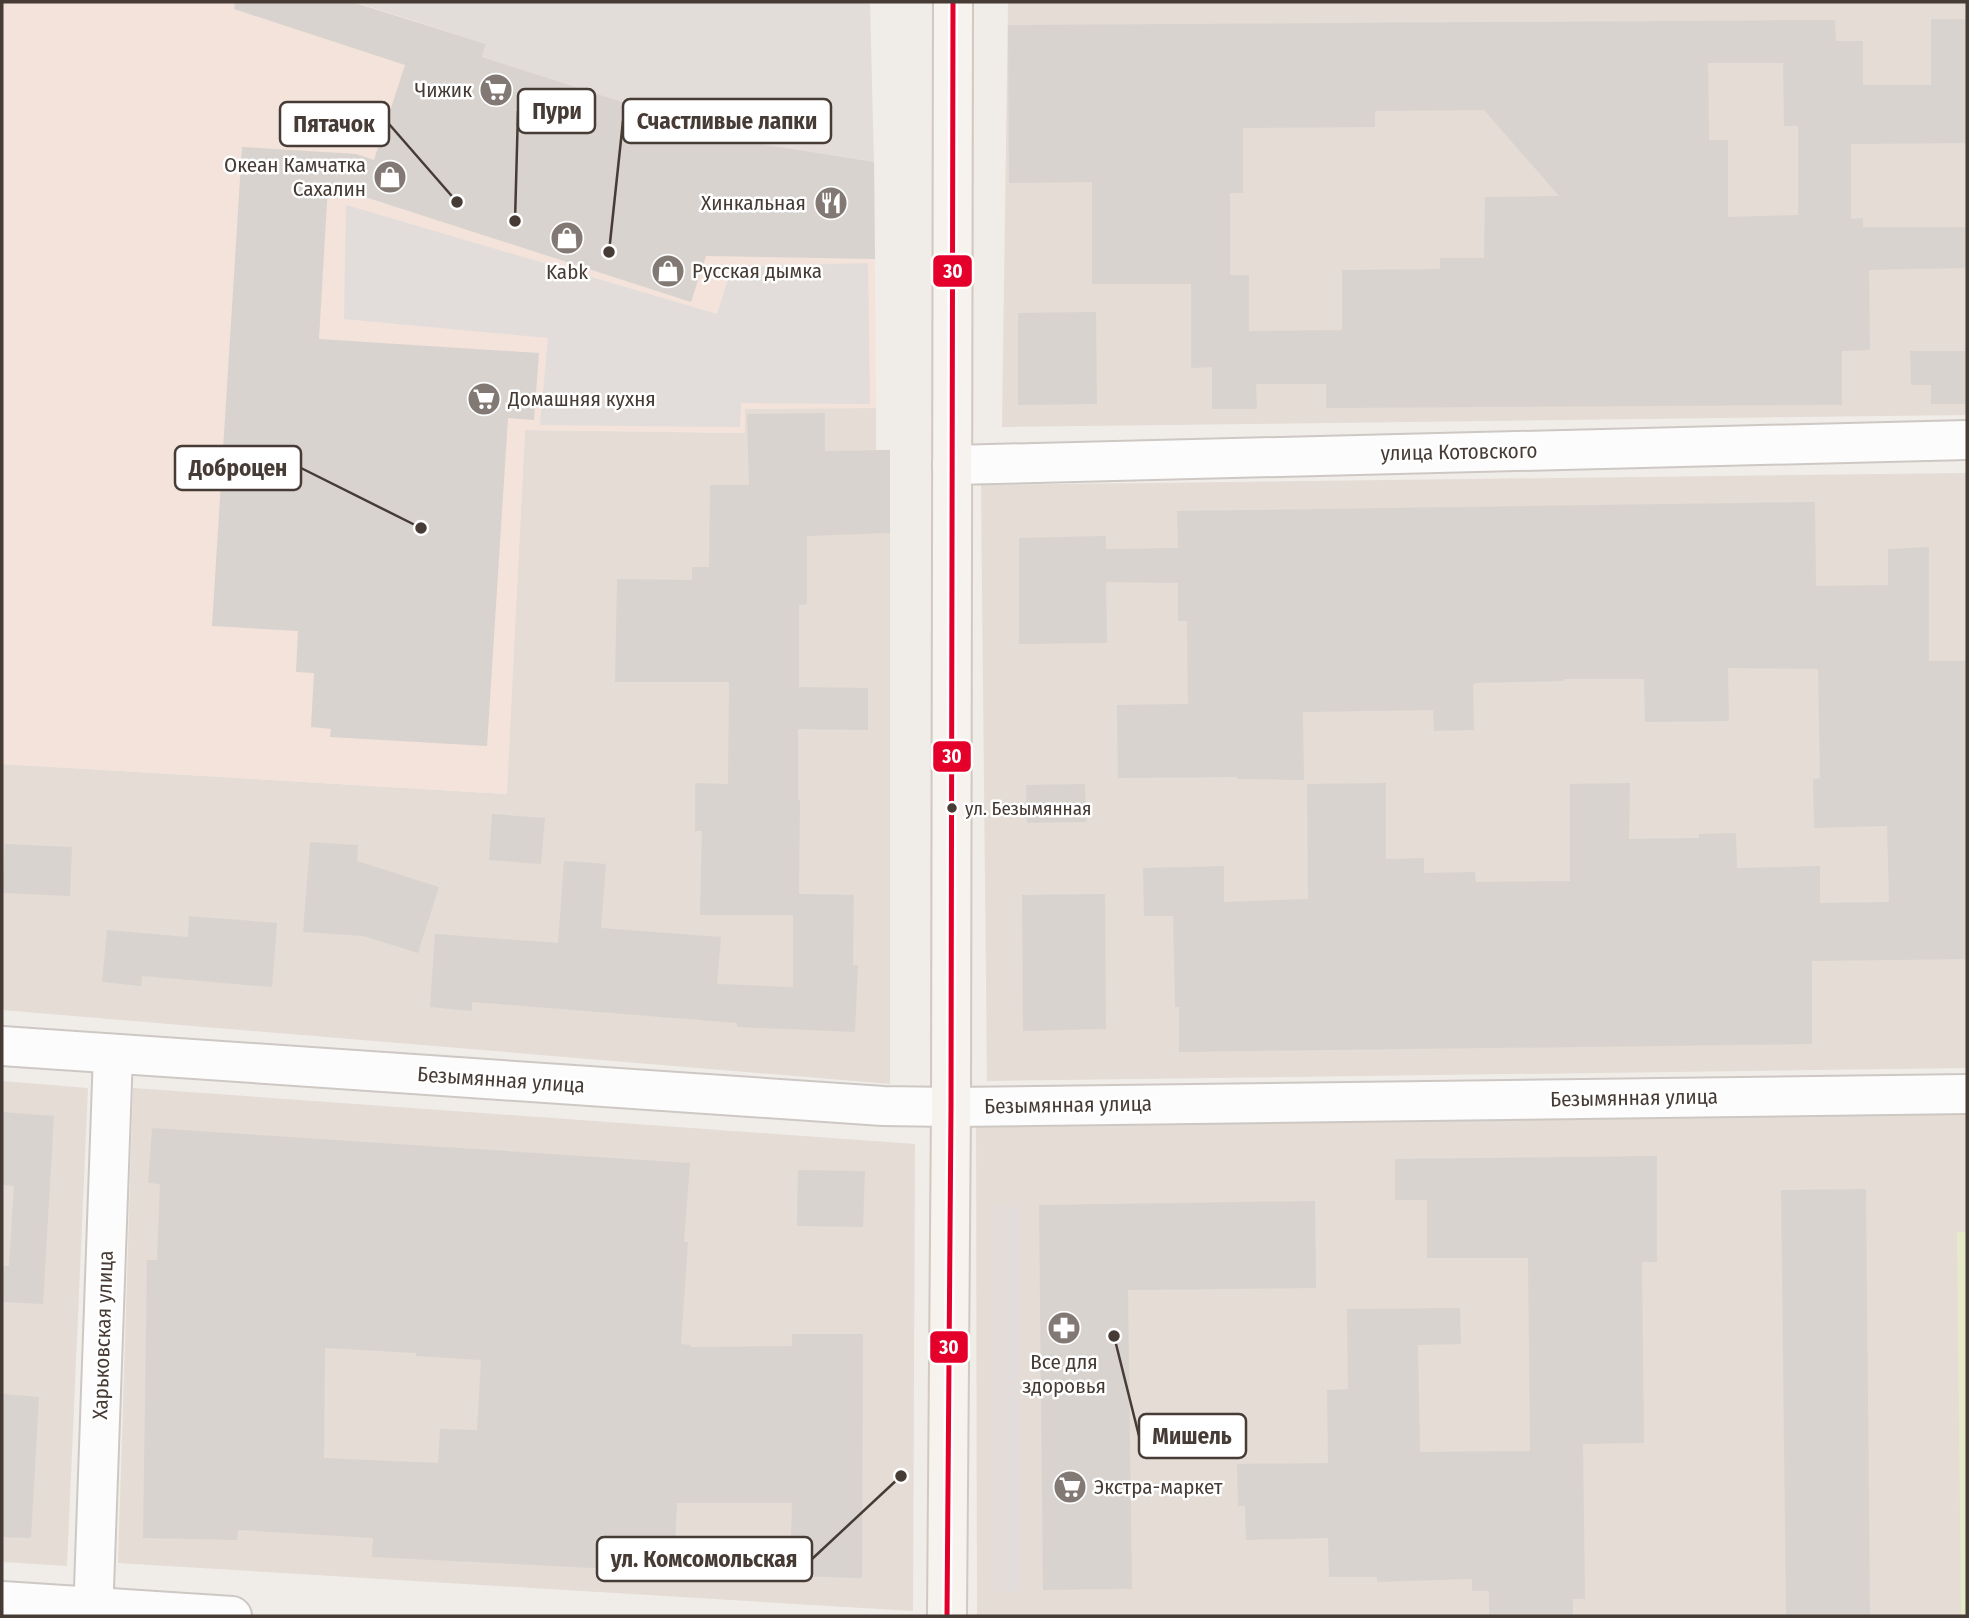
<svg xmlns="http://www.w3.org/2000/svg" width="1969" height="1618" viewBox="0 0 1969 1618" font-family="'Fira Sans Condensed',sans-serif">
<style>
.residential{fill:#e4dcd5}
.commercial{fill:#f3e3da}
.industrial{fill:#e3ddd9}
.green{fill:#e6eac8}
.parking{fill:#e2ddda}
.building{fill:#d8d3cf;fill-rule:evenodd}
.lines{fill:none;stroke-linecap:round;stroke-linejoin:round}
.street-casing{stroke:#cdc8c4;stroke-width:42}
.secondary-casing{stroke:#d1c8c0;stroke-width:42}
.street{stroke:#fdfcfc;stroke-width:38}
.secondary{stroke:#f6f2ee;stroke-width:38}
.bus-1-casing{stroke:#fff;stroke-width:10}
.bus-1{stroke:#e4002b;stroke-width:5}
.bus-dot{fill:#463b35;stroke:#fff;stroke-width:2.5}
.labels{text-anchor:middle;stroke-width:5;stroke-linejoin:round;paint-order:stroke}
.bus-label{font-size:19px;fill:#463b35;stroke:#fff;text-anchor:start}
.poi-label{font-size:21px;fill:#463b35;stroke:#fff;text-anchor:end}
.street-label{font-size:21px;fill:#463b35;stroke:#fff}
.leader{fill:none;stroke:#463b35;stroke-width:2.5}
.callout-dot{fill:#463b35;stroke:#fff;stroke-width:2.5}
.callout{fill:#fff;stroke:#463b35;stroke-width:2.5}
.callout-label{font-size:23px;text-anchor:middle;font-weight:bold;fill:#463b35}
.line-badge{stroke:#fff;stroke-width:2.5}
.badge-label{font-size:19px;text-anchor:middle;font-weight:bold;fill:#fff}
</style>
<rect width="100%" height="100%" fill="#f0ece8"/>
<g class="residential">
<polygon points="1008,2 1967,2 1967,415 1002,427"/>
<polygon points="876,408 876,450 890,450 890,1084 2,1010 2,764 506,794 525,430 745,433 745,409"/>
<polygon points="1967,473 1967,1068 987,1081 981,485"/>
<polygon points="2,1081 88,1088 67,1566 2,1562"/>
<polygon points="133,1088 915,1144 913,1611 118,1563"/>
<polygon points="1967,1110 1967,1616 977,1616 976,1123"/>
</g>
<polygon class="commercial" points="2,2 355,2 486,44 483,57 744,141 874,162 876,408 745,409 745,433 525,430 507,794 2,764"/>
<polygon class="industrial" points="355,2 870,2 874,162 744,141 482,57 486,44"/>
<polygon class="green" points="1957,1232 1967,1232 1967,1616 1961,1616"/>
<g class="parking">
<polygon points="346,205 717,314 732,267 868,263 870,404 741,403 740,427 540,425 548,338 344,319"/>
<polygon points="993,1207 1020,1207 1020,1591 993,1592"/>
</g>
<g class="building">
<polygon points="235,2 352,2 486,44 482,57 744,141 874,162 875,259 706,256 691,302 328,185 319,339 539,353 534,420 508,418 487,746 330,737 331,729 311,727 314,673 296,672 298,631 212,626 242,147 356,154 374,160 405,65 234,9"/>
<path d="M1931 19H1967V143L1851 144V219L1863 218V227H1967V268L1869 270 1870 350 1842 351V405L1326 408V384H1256L1257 409H1212V367L1191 368V284H1092V182L1009 183 1008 25 1835 20 1836 41H1863V85H1931ZM1708 63H1783L1784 126H1798V215L1728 217V140H1709ZM1484 110 1559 196 1485 197 1484 258H1440V269L1342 270V330L1249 331V275H1230V193H1243V128L1375 127V111Z"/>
<polygon points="1096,312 1097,404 1018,405 1018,313"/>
<polygon points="1910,351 1967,351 1967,404 1931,404 1931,385 1911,385"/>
<polygon points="825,413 825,451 890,450 890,533 807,536 807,604 799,605 799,687 868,688 868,730 798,729 798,800 800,800 799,894 854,895 853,965 858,965 855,1032 737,1027 737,1023 472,1002 472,1011 430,1007 435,934 558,943 564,861 606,864 601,928 721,937 717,984 793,987 793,915 700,915 702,831 695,831 695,783 728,784 729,682 615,682 617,579 692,580 692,567 709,567 710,485 749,485 747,414"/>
<polygon points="1815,502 1816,586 1888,585 1888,549 1929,547 1929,661 1967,661 1967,959 1812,961 1812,1044 1179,1052 1179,1007 1175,1007 1173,916 1144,916 1143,868 1224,866 1224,902 1308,899 1307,784 1386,783 1386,859 1424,858 1424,873 1475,872 1476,882 1570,881 1570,784 1630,783 1629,839 1699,838 1699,834 1736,833 1737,868 1820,866 1820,903 1889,902 1887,826 1814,828 1813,779 1820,778 1818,669 1728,668 1729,721 1645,722 1644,679 1564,679 1564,681 1476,683 1473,685 1474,730 1434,731 1433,710 1303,712 1304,780 1237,779 1237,777 1118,778 1117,705 1188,704 1187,621 1178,621 1178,583 1106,582 1107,643 1019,644 1019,538 1106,536 1106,549 1178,548 1177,511"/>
<polygon points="1085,784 1086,822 1027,823 1026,785"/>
<polygon points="492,814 545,818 541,864 489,860"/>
<polygon points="310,842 358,845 357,861 439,887 418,953 363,936 303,932"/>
<polygon points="5,844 72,847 70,896 2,893"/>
<polygon points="1105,894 1106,1029 1023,1031 1022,895"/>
<polygon points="189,916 277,923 272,987 142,976 141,986 102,982 107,930 188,937"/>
<polygon points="2,1112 54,1116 43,1304 2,1302 2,1266 9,1266 14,1186 2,1185"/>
<path d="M152 1128 690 1163 684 1242H688L681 1344 691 1345 690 1347 792 1346V1334H863L862 1578 790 1576 792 1503H677L674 1572 372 1557 373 1538 238 1530 237 1540 143 1538 147 1260H157L160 1184 148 1183ZM325 1348 416 1353V1356L481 1360 477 1430 440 1429 438 1463 324 1458Z"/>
<polygon points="1657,1156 1657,1262 1642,1262 1644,1443 1583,1444 1585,1599 1573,1599 1573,1615 1489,1616 1489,1591 1472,1591 1472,1579 1377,1582 1377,1577 1329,1577 1328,1538 1246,1540 1245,1506 1238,1506 1237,1464 1328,1463 1327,1390 1348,1389 1347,1309 1460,1308 1461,1344 1418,1345 1420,1452 1530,1451 1528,1258 1427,1258 1427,1200 1395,1200 1395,1159"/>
<polygon points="798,1170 865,1171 863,1227 797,1226"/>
<polygon points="1866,1189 1870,1616 1786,1616 1781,1190"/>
<polygon points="1315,1201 1316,1288 1128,1290 1132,1589 1043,1590 1039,1205"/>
<polygon points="2,1394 39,1397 31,1538 2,1537"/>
</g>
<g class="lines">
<defs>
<g id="street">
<polyline points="952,465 1967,440"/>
<polyline points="2,1046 883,1106 951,1107 1967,1094"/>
<polyline points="2,1601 232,1616"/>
<polyline points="93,1616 113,1054"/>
</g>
<polyline id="secondary" points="947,1616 951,1107 953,2"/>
</defs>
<use href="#street" class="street-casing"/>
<use href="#secondary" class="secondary-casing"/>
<use href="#street" class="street"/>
<use href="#secondary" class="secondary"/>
<defs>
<polyline id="bus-1" points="947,1616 951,1107 953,2"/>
</defs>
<use href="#bus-1" class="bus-1-casing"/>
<use href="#bus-1" class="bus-1"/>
</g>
<defs>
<symbol id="supermarket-disc" viewBox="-11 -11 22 22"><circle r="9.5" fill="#827974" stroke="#fff"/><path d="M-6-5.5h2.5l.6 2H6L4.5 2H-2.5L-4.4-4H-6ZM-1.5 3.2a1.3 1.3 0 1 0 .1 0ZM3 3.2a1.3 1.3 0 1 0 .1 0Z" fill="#fff"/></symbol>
<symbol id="shop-disc" viewBox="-11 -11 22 22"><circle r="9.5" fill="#827974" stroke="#fff"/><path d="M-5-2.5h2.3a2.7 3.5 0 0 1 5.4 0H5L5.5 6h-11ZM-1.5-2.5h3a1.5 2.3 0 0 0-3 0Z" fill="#fff"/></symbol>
<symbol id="restaurant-disc" viewBox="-11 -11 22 22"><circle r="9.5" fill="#827974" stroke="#fff"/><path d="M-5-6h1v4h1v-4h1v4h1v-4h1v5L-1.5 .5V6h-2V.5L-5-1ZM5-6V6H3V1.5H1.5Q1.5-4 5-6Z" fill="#fff"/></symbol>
<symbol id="pharmacy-disc" viewBox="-11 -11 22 22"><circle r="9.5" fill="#827974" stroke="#fff"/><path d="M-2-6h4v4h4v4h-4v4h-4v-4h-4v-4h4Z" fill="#fff"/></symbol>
</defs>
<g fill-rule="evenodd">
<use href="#supermarket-disc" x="477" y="71" width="38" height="38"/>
<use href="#shop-disc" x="371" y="158" width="38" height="38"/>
<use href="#restaurant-disc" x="812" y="184" width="38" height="38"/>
<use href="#shop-disc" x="548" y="219" width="38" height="38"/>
<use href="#shop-disc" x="649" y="252" width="38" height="38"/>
<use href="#supermarket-disc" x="465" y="380" width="38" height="38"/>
<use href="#pharmacy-disc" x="1045" y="1309" width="38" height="38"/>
<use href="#supermarket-disc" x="1051" y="1468" width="38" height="38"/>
</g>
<circle class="bus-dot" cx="952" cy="808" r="6"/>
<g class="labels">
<g class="bus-label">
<text x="965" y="815">ул. Безымянная</text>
</g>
<g class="poi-label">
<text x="472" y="97">Чижик</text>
<text x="366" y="172">Океан Камчатка<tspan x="366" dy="24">Сахалин</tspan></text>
<text x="806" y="210">Хинкальная</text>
<text x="692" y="278" text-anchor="start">Русская дымка</text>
<text x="567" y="279" text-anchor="middle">Kabk</text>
<text x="508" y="406" text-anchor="start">Домашняя кухня</text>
<text x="1064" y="1369" text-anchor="middle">Все для<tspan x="1064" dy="24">здоровья</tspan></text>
<text x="1094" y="1494" text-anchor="start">Экстра-маркет</text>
</g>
<g class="street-label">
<text transform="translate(1459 452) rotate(-1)" y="7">улица Котовского</text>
<text transform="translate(501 1080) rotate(4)" y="7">Безымянная улица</text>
<text transform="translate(1634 1098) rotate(-1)" y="7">Безымянная улица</text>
<text transform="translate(1068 1105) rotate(-1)" y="7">Безымянная улица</text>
<text transform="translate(103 1335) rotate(-88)" y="7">Харьковская улица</text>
</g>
</g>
<path class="leader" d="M515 221L518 111M609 252L623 121M457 202L389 124M421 528L301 468M1114 1336L1139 1436M901 1476L812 1559"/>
<g class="callout-dot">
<circle cx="515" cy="221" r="7"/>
<circle cx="609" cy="252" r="7"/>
<circle cx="457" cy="202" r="7"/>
<circle cx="421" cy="528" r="7"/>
<circle cx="1114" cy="1336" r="7"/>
<circle cx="901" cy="1476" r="7"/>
</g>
<g class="callout">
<rect x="518" y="89" width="77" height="44" rx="7"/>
<rect x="623" y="99" width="208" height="44" rx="7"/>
<rect x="280" y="102" width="109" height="44" rx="7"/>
<rect x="175" y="446" width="126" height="44" rx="7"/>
<rect x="1139" y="1414" width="107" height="44" rx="7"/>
<rect x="597" y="1537" width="215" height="44" rx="7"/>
</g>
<g class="callout-label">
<text x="557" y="119">Пури</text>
<text x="727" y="129">Счастливые лапки</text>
<text x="334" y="132">Пятачок</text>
<text x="238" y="476">Доброцен</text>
<text x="1192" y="1444">Мишель</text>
<text x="704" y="1567">ул. Комсомольская</text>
</g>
<g class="line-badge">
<rect x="932" y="254" width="41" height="34" rx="7" fill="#e4002b"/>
<rect x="932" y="740" width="40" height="33" rx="7" fill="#e4002b"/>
<rect x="929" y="1330" width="40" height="34" rx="7" fill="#e4002b"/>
</g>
<g class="badge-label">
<text x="953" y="278">30</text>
<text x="952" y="763">30</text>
<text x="949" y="1354">30</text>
</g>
<rect width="1969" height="1618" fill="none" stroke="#463b35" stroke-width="7"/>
</svg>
